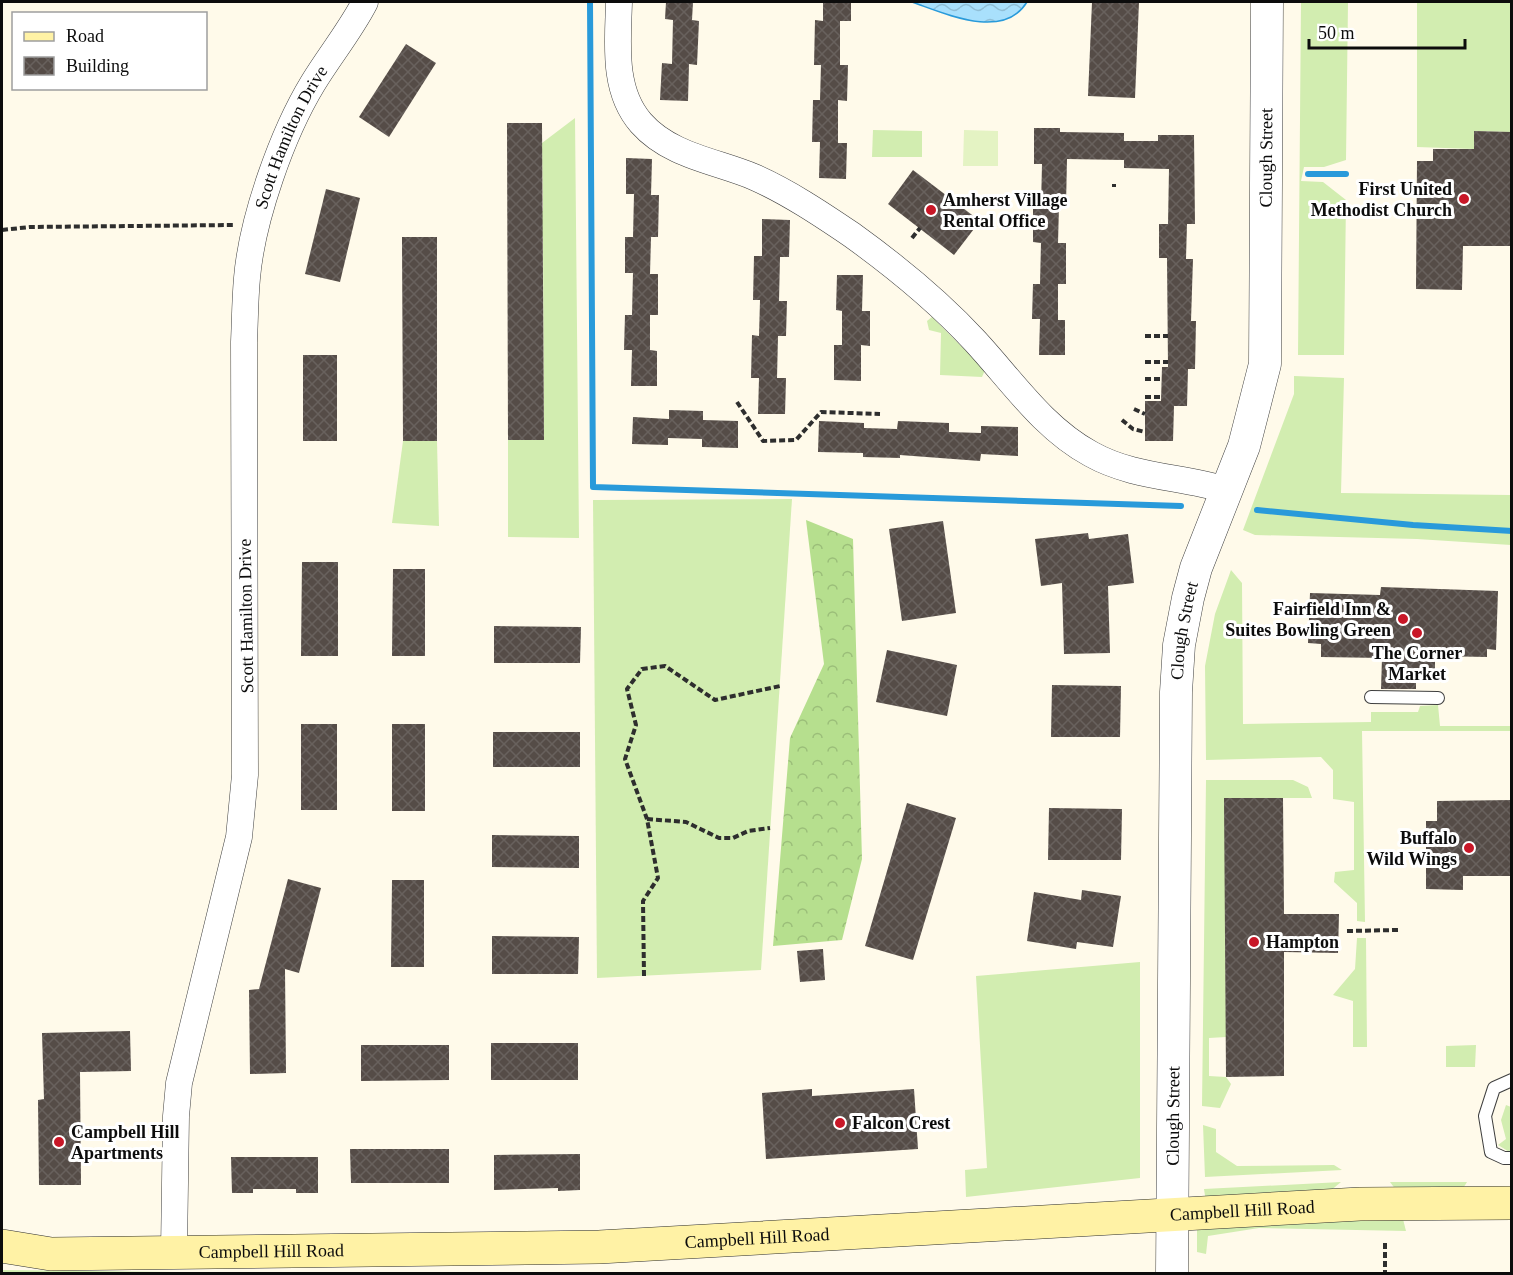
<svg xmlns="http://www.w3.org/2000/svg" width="1513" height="1275" viewBox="0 0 1513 1275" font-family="'Times New Roman',serif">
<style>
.grass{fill:#d2edb0}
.forest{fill:url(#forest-crowns)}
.pitch{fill:#e4f3c3}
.water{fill:url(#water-waves);stroke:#299ada;stroke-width:1.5}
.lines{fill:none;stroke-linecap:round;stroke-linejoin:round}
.stream{stroke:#299ada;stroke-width:6}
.building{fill:url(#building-cross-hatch)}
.service-casing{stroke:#3f3f3f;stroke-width:14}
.minor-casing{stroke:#3f3f3f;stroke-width:27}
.tertiary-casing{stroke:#3f3f3f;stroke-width:33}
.secondary-casing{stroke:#2e2e2e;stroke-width:34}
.path{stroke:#2e2e2e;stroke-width:4;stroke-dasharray:6 3;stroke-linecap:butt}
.service{stroke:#fff;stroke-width:12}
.minor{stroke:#fff;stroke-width:26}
.tertiary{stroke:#fff;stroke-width:32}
.secondary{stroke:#fff2a5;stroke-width:33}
.poi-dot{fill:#c81727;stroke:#fff;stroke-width:2}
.labels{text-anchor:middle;stroke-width:6;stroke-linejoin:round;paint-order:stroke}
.street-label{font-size:18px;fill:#0c0c0c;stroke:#fff}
.poi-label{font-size:18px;font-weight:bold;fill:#0c0c0c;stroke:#fff;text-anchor:start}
</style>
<defs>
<pattern id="forest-crowns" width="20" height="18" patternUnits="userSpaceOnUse" patternTransform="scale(1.5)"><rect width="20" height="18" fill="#b6df8e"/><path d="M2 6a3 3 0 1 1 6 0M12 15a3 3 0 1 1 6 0" fill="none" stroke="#9bbe79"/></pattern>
<pattern id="water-waves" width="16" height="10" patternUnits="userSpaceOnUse" patternTransform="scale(1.5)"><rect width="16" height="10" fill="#a9e0fc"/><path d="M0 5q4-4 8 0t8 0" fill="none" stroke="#90bfd7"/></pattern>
<pattern id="building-cross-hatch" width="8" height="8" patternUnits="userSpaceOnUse" patternTransform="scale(1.5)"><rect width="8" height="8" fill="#554c47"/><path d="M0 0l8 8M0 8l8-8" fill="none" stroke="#68615d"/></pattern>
</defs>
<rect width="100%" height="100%" fill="#fffaea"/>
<g class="grass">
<polygon points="1301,2 1348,2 1346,160 1324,167 1304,167 1301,181 1323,182 1346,200 1344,355 1298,355"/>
<polygon points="1417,2 1511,2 1511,132 1474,131 1474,149 1417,147"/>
<polygon points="575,118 579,538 508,537 508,440 544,440 543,237 507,211 543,211 542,143"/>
<polygon points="873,130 922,131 922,157 872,157"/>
<polygon points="932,317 985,370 982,377 940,375 941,333 929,330 927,321"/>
<polygon points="1294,376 1344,378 1341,493 1511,495 1511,545 1417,539 1255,535 1243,530 1294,394"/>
<polygon points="403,441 437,441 439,526 392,523"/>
<polygon points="792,499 761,970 597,978 593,500"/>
<polygon points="1231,570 1242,583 1243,724 1371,722 1371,712 1418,712 1420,706 1438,705 1440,726 1511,726 1511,731 1362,731 1365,922 1357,921 1357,903 1334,882 1335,872 1354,870 1354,802 1333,799 1333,770 1321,757 1206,760 1205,666 1215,614"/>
<polygon points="1206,780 1293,780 1308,787 1312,798 1225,798 1226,1037 1209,1038 1209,1076 1226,1077 1231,1084 1220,1108 1202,1106"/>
<polygon points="1357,938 1366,938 1367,1047 1353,1047 1353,1001 1333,995 1355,969"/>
<polygon points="1140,962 1140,1178 966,1197 965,1170 987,1168 976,976"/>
<polygon points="1476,1045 1475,1067 1446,1067 1446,1046"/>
<polygon points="1506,1105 1511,1107 1511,1153 1498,1145 1506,1139 1501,1120"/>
<polygon points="1203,1125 1216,1129 1216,1152 1237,1166 1334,1165 1342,1170 1205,1177"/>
<polygon points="1341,1182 1323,1197 1206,1202 1204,1189"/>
<polygon points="1390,1182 1467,1182 1462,1190 1396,1190"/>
<polygon points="1403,1219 1406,1231 1259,1228 1208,1236 1206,1254 1197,1252 1197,1226 1237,1221"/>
<polygon points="2,1270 175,1272 175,1273 2,1274"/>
</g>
<polygon class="forest" points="806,520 853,539 862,859 842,940 773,946 790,738 824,664"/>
<polygon class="pitch" points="964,130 998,131 998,166 963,166"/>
<path class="water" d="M912 2H1027C1003 41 944 13 912 2Z"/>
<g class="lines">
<g class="stream">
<polyline points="590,2 593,487 1181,506"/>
<polyline points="1308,174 1346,174"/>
<polyline points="1257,510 1413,525 1512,531"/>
</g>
</g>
<g class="building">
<polygon points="666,2 693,2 692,20 699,21 697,65 689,64 688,101 660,100 662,63 672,64 673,20 665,19"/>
<polygon points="823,2 851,2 851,21 840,21 840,65 848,65 847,101 838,100 838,143 847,143 846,179 819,178 820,142 812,142 813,100 820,100 821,65 814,65 815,20 823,21"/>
<polygon points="1092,2 1139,2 1135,98 1088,96"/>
<polygon points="406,44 436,63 389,137 359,117"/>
<polygon points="507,123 542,123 544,440 508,440"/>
<polygon points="1034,128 1060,128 1060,132 1124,133 1124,141 1158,141 1158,135 1194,135 1195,224 1187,224 1186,259 1193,259 1191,321 1196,321 1195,369 1188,369 1187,406 1174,406 1173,441 1145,441 1145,401 1161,401 1162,367 1168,367 1167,258 1159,258 1159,224 1168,224 1169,169 1124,168 1124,160 1067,159 1066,206 1059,206 1058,243 1066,243 1066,284 1058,284 1058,320 1065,320 1065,355 1039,355 1040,319 1032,319 1033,284 1040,284 1041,243 1033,242 1033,206 1041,206 1042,164 1034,164"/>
<polygon points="1474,131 1512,132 1512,246 1463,246 1462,290 1416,289 1417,161 1433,161 1433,149 1474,149"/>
<polygon points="626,158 652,159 651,195 659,195 658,237 651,237 650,274 658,274 658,315 650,315 650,350 657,351 657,386 631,386 632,350 624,350 625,315 632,315 633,273 625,273 625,237 633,237 634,194 626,194"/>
<polygon points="913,170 980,221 954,255 888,204"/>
<polygon points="326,189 360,198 340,282 305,274"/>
<polygon points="762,219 790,220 789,257 780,257 779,301 787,301 786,336 778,336 777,378 786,378 785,414 758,414 759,378 751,378 752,335 759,336 760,300 753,300 754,256 762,256"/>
<polygon points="402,237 437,237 437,441 403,441"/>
<polygon points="837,275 863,275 862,311 870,311 870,346 861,345 861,381 834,380 834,345 842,345 842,311 836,310"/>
<rect x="303" y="355" width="34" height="86"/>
<polygon points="669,410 703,411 703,420 738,421 738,448 702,447 702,439 668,438 668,445 632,444 633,417 669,419"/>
<polygon points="819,421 864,423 864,428 897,429 898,421 949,423 949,432 981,433 981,426 1018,427 1018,456 981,454 980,461 900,455 900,458 863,457 863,453 818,452"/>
<polygon points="943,521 956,613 902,621 889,529"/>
<polygon points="1088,533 1089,539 1128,534 1134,583 1108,586 1110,653 1064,654 1062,583 1041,586 1035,539"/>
<polygon points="302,562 338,562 338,656 301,656"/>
<polygon points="393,569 425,569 425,656 392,656"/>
<polygon points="1381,587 1498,591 1496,650 1487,649 1487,657 1435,656 1435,673 1416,672 1416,689 1381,689 1382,658 1321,657 1321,644 1308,643 1310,593 1380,595"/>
<polygon points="494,626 581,627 580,663 494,663"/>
<polygon points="887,650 957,665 947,716 876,702"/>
<polygon points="1052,685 1121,686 1120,737 1051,737"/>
<rect x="301" y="724" width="36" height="86"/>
<rect x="392" y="724" width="33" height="87"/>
<rect x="493" y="732" width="87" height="35"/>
<polygon points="1224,798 1283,798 1284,914 1339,914 1338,953 1284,952 1284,1076 1226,1077"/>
<polygon points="1512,800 1512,876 1463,876 1463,890 1426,889 1426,821 1437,821 1437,801"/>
<polygon points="907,803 956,818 913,960 865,946"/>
<polygon points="1049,808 1122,809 1121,860 1048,860"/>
<polygon points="492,835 579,836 579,868 492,867"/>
<polygon points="288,879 321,888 299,973 285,969 286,1073 250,1074 249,990 259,989"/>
<polygon points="392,880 424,880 424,967 391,967"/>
<polygon points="1082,890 1121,896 1113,947 1077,942 1076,949 1027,941 1034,892 1081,900"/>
<polygon points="492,936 579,937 578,974 492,974"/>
<polygon points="823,949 825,980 800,982 797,951"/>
<polygon points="130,1031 131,1071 80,1072 81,1185 39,1185 38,1100 44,1099 42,1033"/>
<rect x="491" y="1043" width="87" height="37"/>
<polygon points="361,1045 449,1045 449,1080 361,1081"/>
<polygon points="812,1089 812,1096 914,1089 918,1149 766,1159 762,1093"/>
<polygon points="350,1149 449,1149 449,1183 351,1183"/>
<polygon points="580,1154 580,1190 558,1191 558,1188 494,1190 494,1155"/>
<polygon points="231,1157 318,1157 318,1193 296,1193 296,1189 253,1189 253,1193 232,1193"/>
</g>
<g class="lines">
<defs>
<g id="service">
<polyline points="1371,697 1438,698"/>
<polyline points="1512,1080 1494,1088 1485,1116 1491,1152 1504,1158 1512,1158"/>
</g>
<g id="minor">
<path d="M619 2C618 42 612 90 641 123 670 156 716 161 754 177 788 192 821 214 852 235 895 266 939 302 975 341 1012 381 1043 428 1091 454 1134 478 1181 476 1226 490"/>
<path id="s1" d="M174 1250 176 1116 179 1083 239 837 245 775 244 342C245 321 245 299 247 278 252 219 282 134 313 83 330 55 350 31 365 2"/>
</g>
<g id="tertiary">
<path id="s2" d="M1172 1274 1176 692 1179 645 1188 598 1196 568 1244 446 1265 364 1267 2"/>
</g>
<g id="secondary">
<path id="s3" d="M2 1246 51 1254 599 1247 1360 1204 1512 1203"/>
</g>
</defs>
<use href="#service" class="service-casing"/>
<use href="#minor" class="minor-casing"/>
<use href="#tertiary" class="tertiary-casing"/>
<use href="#secondary" class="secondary-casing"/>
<g class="path">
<polyline points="1114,184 1114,187"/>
<polyline points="2,230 30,227 234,225"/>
<polyline points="912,238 920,228"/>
<polyline points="1145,336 1168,336"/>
<polyline points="1145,362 1168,362"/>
<polyline points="1145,379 1161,379"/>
<polyline points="1145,397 1161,397"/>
<polyline points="737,402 763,441 796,440 821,412 880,414"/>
<polyline points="1134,409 1145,414"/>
<polyline points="1122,420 1133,429 1145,432"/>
<polyline points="647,819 686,822 719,838 733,838 748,831 770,828"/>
<polyline points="1347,931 1398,930"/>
<polyline points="644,976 643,901 658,878 647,819 625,759 636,725 627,689 642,669 665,666 715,700 780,686"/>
<polyline points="1385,1243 1385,1274"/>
</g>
<use href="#service" class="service"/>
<use href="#minor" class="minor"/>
<use href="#tertiary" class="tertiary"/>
<use href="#secondary" class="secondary"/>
</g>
<g class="poi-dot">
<circle cx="1464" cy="199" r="6"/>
<circle cx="931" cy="210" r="6"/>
<circle cx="1403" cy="619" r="6"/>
<circle cx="1417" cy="633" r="6"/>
<circle cx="1469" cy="848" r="6"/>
<circle cx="1254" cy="942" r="6"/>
<circle cx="840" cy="1123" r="6"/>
<circle cx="59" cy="1142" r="6"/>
</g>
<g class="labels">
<g class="street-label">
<text dy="6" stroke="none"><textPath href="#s1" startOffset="1128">Scott Hamilton Drive</textPath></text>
<text dy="6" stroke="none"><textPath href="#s2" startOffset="1130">Clough Street</textPath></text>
<text transform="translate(246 616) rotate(-91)" y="6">Scott Hamilton Drive</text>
<text dy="6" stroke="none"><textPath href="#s2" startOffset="644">Clough Street</textPath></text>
<text dy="6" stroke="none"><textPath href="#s2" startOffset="158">Clough Street</textPath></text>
<text dy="6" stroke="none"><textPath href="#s3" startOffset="1242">Campbell Hill Road</textPath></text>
<text dy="6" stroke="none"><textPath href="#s3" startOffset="756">Campbell Hill Road</textPath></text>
<text dy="6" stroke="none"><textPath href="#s3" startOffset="270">Campbell Hill Road</textPath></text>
</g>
<g class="poi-label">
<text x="1452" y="195" text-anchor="end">First United<tspan x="1452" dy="21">Methodist Church</tspan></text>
<text x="943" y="206">Amherst Village<tspan x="943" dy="21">Rental Office</tspan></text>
<text x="1391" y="615" text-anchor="end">Fairfield Inn &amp;<tspan x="1391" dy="21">Suites Bowling Green</tspan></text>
<text x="1417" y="659" text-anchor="middle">The Corner<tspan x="1417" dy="21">Market</tspan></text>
<text x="1457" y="844" text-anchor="end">Buffalo<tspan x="1457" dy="21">Wild Wings</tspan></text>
<text x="1266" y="948">Hampton</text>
<text x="852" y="1129">Falcon Crest</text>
<text x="71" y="1138">Campbell Hill<tspan x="71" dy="21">Apartments</tspan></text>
</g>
</g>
<rect width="1513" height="1275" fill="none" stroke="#0c0c0c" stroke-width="6"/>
<rect x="12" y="12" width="195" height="78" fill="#ffffff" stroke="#9e9e9e" stroke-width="1.5"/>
<rect x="24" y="32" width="30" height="9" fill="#fff2a5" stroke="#9e9e9e" stroke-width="1.5"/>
<text x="66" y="42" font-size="18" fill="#0c0c0c">Road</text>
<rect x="24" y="57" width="30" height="18" fill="url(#building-cross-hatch)" stroke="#9e9e9e" stroke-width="1.5"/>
<text x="66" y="72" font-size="18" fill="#0c0c0c">Building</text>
<path d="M1309 39v9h156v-9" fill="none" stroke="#0c0c0c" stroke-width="3"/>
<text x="1318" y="39" font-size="18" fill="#0c0c0c" stroke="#ffffff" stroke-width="4.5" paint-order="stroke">50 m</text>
</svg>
